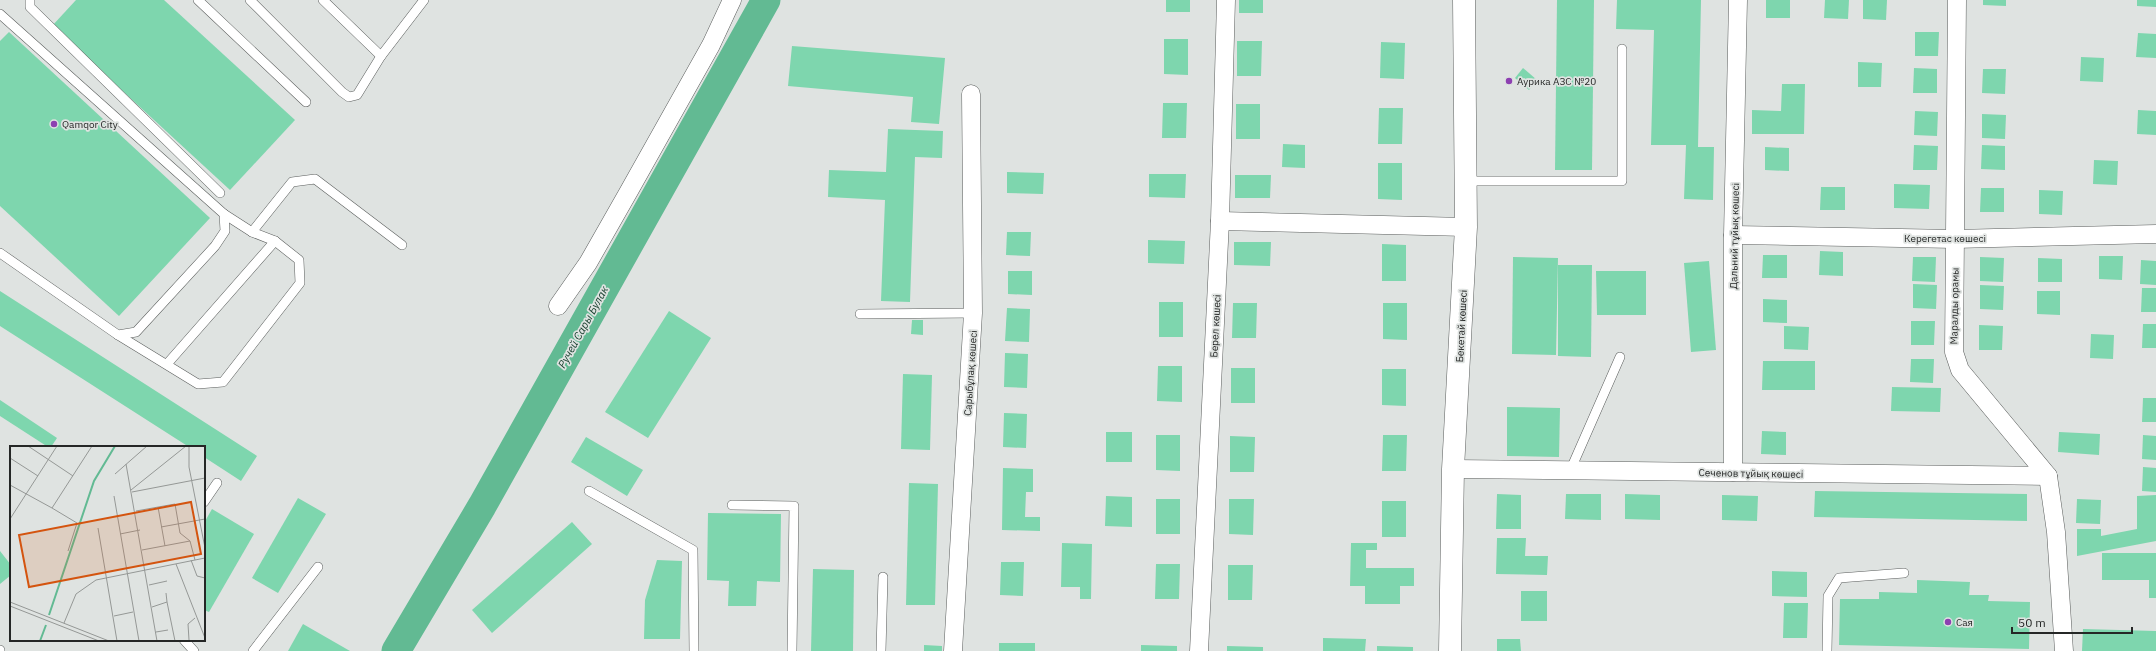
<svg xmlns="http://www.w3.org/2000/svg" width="2156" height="651" viewBox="0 0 2156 651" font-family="'IBM Plex Sans',sans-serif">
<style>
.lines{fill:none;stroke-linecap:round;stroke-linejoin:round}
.river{stroke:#62ba93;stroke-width:29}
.building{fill:#7ed6ae}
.lane-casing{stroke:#5b5e5d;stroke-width:10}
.street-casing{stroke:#5b5e5d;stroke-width:19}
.secondary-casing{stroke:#5b5e5d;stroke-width:23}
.lane{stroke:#fff;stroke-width:9}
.street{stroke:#fff;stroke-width:18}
.secondary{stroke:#fff;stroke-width:22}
.poi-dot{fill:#8d40b1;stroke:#dfe3e1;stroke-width:1.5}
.labels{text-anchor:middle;stroke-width:3.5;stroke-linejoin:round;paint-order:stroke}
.poi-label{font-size:10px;fill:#252726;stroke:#dfe3e1;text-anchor:start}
.street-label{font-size:10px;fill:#252726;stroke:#dfe3e1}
.water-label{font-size:11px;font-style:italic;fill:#19402f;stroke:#dfe3e1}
.inset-river{fill:none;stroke:#62ba93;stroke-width:2}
.inset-road{fill:none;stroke:#959896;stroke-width:1}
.view{fill:#d4540f;fill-opacity:0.15;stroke:#d4540f;stroke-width:2}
.inset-edge{fill:none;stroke:#252726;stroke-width:2}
</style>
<rect width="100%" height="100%" fill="#dfe3e1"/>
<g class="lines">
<polyline class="river" points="396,651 482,506 766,0"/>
</g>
<g class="building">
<polygon points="76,0 164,0 295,120 230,190 52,26"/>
<rect x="1166" y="0" width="24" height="12"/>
<rect x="1239" y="0" width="24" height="13"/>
<polygon points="1557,0 1594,0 1592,170 1555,170"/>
<polygon points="1617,0 1701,0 1698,147 1714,147 1713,200 1684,199 1686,145 1651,145 1654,30 1616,29"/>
<rect x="1766" y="0" width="24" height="18"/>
<polygon points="1825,0 1849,0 1848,19 1824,18"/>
<polygon points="1863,0 1887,0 1886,20 1863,19"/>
<polygon points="1983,0 2006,0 2006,6 1983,5"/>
<polygon points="2137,0 2156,0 2156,7 2137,6"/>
<polygon points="9,32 210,218 119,316 0,206 0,41"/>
<polygon points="1915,32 1939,32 1938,56 1915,56"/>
<polygon points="2138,33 2156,34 2156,58 2136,57"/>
<polygon points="1164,39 1188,39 1188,75 1164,74"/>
<polygon points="1237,41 1262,41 1261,76 1237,76"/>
<polygon points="1381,42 1405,43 1404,79 1380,78"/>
<polygon points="792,46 945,58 939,124 911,122 913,97 788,86"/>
<polygon points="2081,57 2104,58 2103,82 2080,81"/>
<polygon points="1858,62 1882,63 1881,87 1858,87"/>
<polygon points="1523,68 1537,80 1529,90 1515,78"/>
<polygon points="1914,68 1937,69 1937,93 1913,93"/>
<polygon points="1983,69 2006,69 2005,94 1982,93"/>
<polygon points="1782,84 1805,84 1804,134 1752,134 1752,110 1781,111"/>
<polygon points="1163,103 1187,103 1186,138 1162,138"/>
<rect x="1236" y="104" width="24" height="35"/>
<polygon points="1379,108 1403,108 1402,144 1378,144"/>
<polygon points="2138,110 2156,111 2156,135 2137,134"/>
<polygon points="1915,111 1938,112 1937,136 1914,135"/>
<polygon points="1982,114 2006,115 2005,139 1982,138"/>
<polygon points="888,129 943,131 942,158 915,157 910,302 881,301 885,200 828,197 829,170 886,172"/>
<polygon points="1283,144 1305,145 1305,168 1282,167"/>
<polygon points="1914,145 1938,146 1937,170 1913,170"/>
<polygon points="1982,145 2005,146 2005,170 1981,169"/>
<polygon points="1765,147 1789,148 1789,171 1765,170"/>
<polygon points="2094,160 2118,161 2117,185 2093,184"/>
<polygon points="1378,163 1402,163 1402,200 1378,199"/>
<polygon points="1007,172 1044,173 1043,194 1007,193"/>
<polygon points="1149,174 1186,174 1185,198 1149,197"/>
<polygon points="1235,175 1271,175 1270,198 1235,198"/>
<polygon points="1894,184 1930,185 1929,209 1894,208"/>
<polygon points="1821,187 1845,187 1845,210 1820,210"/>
<polygon points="1981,188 2004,188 2004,212 1980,212"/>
<polygon points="2039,190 2063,191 2062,215 2039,214"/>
<polygon points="1007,232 1031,232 1030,256 1006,255"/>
<polygon points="1148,240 1185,241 1184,264 1148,263"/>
<polygon points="1234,242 1271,242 1270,266 1234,265"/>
<polygon points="1382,244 1406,245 1406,281 1382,281"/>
<polygon points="1820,251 1843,252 1843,276 1819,275"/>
<polygon points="1763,255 1787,255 1787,278 1762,278"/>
<polygon points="2099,256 2123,256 2122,280 2099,279"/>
<polygon points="1513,257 1558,258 1556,355 1512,354"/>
<polygon points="1913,257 1936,257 1935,282 1912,281"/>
<polygon points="1980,257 2004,258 2003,282 1980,281"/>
<polygon points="2038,258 2062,259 2062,282 2038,282"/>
<polygon points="2141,260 2156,261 2156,285 2140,284"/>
<polygon points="1709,261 1716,350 1691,352 1684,263"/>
<polygon points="1558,265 1592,265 1591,357 1558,356"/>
<polygon points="1008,271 1032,271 1032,295 1008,294"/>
<polygon points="1596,271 1646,271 1646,315 1597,315"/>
<polygon points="1913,284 1937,285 1936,309 1913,308"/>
<polygon points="1980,285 2004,286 2003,310 1980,309"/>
<polygon points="2142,288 2156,288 2156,312 2141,312"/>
<polygon points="0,291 257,456 241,481 204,457 204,447 189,447 0,326"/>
<polygon points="2037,291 2060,291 2060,315 2037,314"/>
<polygon points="1763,299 1787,300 1787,323 1763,322"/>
<rect x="1159" y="302" width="24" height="35"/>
<polygon points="1233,303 1257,303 1256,338 1232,338"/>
<polygon points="1383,303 1407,303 1407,340 1383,339"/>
<polygon points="1007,308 1030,309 1029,342 1005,341"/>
<polygon points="669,311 711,338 648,438 605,412"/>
<polygon points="912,320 923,320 923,335 911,334"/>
<polygon points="1911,321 1935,321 1934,345 1911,345"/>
<polygon points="2143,324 2156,324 2156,348 2142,348"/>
<polygon points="1979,325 2003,326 2002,350 1979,350"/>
<polygon points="1784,326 1809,327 1808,350 1784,349"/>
<polygon points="2091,334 2114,335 2113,359 2090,358"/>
<polygon points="1005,353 1028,354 1027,388 1004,387"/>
<polygon points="1911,359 1934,359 1933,383 1910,382"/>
<polygon points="1763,361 1815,361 1815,390 1762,390"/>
<polygon points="1158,366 1182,366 1182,402 1157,401"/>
<rect x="1231" y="368" width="24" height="35"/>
<polygon points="1382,369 1406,369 1406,406 1382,405"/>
<polygon points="903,374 932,375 930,450 901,449"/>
<polygon points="1892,387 1941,388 1940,412 1891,411"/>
<polygon points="2143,398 2156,398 2156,422 2142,422"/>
<polygon points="0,400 57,438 51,447 48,447 0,416"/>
<polygon points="1507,407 1560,408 1559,457 1507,456"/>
<polygon points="1004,413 1027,414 1026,448 1003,447"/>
<polygon points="1762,431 1786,432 1786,455 1761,454"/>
<rect x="1106" y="432" width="26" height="30"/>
<polygon points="2059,432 2100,434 2099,455 2058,452"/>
<polygon points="1156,435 1180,435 1180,471 1156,470"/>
<polygon points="1383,435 1407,435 1406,471 1382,471"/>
<polygon points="2143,435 2156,436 2156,460 2142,459"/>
<polygon points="1230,436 1255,437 1254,472 1230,472"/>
<polygon points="586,437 643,470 627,496 571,462"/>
<polygon points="2143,467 2156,468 2156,492 2142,491"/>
<polygon points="1003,468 1033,469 1033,492 1026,492 1025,517 1040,517 1040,531 1002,530"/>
<polygon points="909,483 938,484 935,605 906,605"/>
<polygon points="1815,491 2027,494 2027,521 1814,517"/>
<polygon points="1497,494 1521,495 1521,529 1496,529"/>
<polygon points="1566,494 1601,494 1601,520 1565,519"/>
<polygon points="1625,494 1660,495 1660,520 1625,519"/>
<polygon points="1722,495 1758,496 1757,521 1722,520"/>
<polygon points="2156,495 2156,541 2077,556 2077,529 2101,529 2101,536 2137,529 2137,496"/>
<polygon points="1106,496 1132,497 1132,527 1105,526"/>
<polygon points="298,498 326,514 278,593 252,578"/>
<rect x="1156" y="499" width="24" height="35"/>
<polygon points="1229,499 1254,499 1253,535 1229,534"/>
<polygon points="2077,499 2101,500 2100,524 2076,523"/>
<rect x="1382" y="501" width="24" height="36"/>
<polygon points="212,509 254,534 209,612 204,610 204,523"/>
<polygon points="708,513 781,514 780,582 757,581 756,606 728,606 729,581 707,580"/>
<polygon points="572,522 592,544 492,633 472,610"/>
<polygon points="1497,538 1526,538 1525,556 1548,556 1547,575 1496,574"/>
<polygon points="1062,543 1092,544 1091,599 1080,599 1080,587 1061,587"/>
<polygon points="1351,543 1377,543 1377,550 1366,550 1366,568 1414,568 1414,586 1400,586 1400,604 1365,604 1365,586 1350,586"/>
<polygon points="0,551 11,565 11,575 0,584"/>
<polygon points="2102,553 2156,553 2156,598 2149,598 2149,580 2102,580"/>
<polygon points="657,560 682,561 680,639 644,639 645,600"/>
<polygon points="1001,562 1024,562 1023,596 1000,595"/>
<polygon points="1156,564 1180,564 1179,599 1155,599"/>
<polygon points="1228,565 1253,565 1252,600 1228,600"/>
<polygon points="813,569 854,570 853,651 811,651"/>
<polygon points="1772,571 1807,572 1807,597 1772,596"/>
<polygon points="1917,580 1970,582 1969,595 1989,595 1988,601 2030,602 2029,649 1839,645 1840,599 1879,599 1879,592 1917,593"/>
<rect x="1521" y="591" width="26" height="30"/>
<polygon points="1784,603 1808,603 1807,638 1783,638"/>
<polygon points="303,624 350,651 288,651"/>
<polygon points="2083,629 2156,631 2156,651 2082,651"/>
<polygon points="1323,638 1366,639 1365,651 1323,651"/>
<polygon points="1497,639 1520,639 1521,651 1497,651"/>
<rect x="999" y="643" width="36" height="8"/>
<polygon points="924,645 942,646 942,651 924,651"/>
<polygon points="1141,645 1177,646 1177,651 1141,651"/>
<polygon points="1227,646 1263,647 1263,651 1227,651"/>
<polygon points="1377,646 1413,647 1413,651 1377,651"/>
</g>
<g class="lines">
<defs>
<g id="lane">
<polyline points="30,0 30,7 220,193"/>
<polyline points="198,0 306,102"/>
<polyline points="250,0 342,92 349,97 357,95 381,56 424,0"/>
<polyline points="323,0 381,56"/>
<polyline points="0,14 224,214 225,231 215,246 136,332 118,335 0,253"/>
<polyline points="1466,181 1622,181 1622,49"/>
<polyline points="252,232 292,182 315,179 402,245"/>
<polyline points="860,314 973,313"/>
<polyline points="118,335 198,384 223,382 300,283 299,260 275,241 252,232 224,214"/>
<polyline points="167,364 275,241"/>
<polyline points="1570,471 1620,357"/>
<polyline points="589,491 693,550 694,651"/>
<polyline points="204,502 217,483"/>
<polyline points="732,505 794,506 792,651"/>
<polyline points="184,640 194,651"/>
<polyline points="0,650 0,651"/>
<polyline points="253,651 318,567"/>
<polyline points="881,651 883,577"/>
<polyline points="1827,651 1828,596 1839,578 1904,573"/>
</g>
<g id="street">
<polyline points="1957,0 1954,352 1960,370 2048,476 2056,532 2064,651"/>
<polyline points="1220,221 1466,227"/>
<polyline points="1733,235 1955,239 2156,234"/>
<polyline points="558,306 588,263 629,191 711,45 732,0"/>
<polyline points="1453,469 2048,476"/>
<polyline points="1733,472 1733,235 1738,0"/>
<polyline points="953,651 973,313 971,94"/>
<polyline points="1199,651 1220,221 1226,0"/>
</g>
<polyline id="secondary" points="1450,651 1453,469 1466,227 1464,0"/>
</defs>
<use href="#lane" class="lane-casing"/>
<use href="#street" class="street-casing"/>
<use href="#secondary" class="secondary-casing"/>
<use href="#lane" class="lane"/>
<use href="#street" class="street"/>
<use href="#secondary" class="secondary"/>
</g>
<g class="poi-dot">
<circle cx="1509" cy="81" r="4"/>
<circle cx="54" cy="124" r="4"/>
<circle cx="1948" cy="622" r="4"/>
</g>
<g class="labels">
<g class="poi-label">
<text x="1517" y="85">Аурика АЗС №20</text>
<text x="62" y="128">Qamqor City</text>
<text x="1956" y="626">Сая</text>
</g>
<g class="street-label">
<text transform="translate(1734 236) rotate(-89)" y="4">Дальний тұйық көшесі</text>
<text x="1945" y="242">Керегетас көшесі</text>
<text transform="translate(1954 306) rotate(-89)" y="4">Маралды орамы</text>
<text transform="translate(1215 326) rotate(-87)" y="4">Берел көшесі</text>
<text transform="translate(1461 326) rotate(-87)" y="4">Бекетай көшесі</text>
<text transform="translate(970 373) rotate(-86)" y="4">Сарыбұлақ көшесі</text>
<text transform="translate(1751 473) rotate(1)" y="4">Сеченов тұйық көшесі</text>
</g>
<g class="water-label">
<text transform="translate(583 327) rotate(-61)" y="4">Ручей Сары Булак</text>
</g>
</g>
<g transform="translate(10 446)">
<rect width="195" height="195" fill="#dfe3e1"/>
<path class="inset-river" d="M39 169 84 35 105 0M30 195 36 179"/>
<path class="inset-road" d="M18 0 63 30M179 0V21L195 102M0 12 28 30M116 18 147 195M105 28 137 0M0 39 42 62 82 0M121 44 176 0M122 46 195 32M104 50 129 195M148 61 155 100M42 62 67 77 58 105M126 65 165 58 170 87 180 95 185 114M0 73 47 0M151 81 195 73M88 82 107 195M110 88 130 84M132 104 180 95M181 114 187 130 195 132M166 118 195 192M139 139 157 135M0 156 99 195M157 156 165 195M0 160 89 195M142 161 157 156 156 147M104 170 123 166M54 177 66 148 86 134 195 112M146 186 158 184M179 194 178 178 185 172"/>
<path class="view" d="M181 56 191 108 19 141 9 89Z"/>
<rect width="195" height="195" class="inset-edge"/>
</g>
<path d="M2012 627v6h120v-6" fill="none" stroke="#252726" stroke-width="2"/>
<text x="2018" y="627" font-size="12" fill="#252726" stroke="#dfe3e1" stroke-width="3" paint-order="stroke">50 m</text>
</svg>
